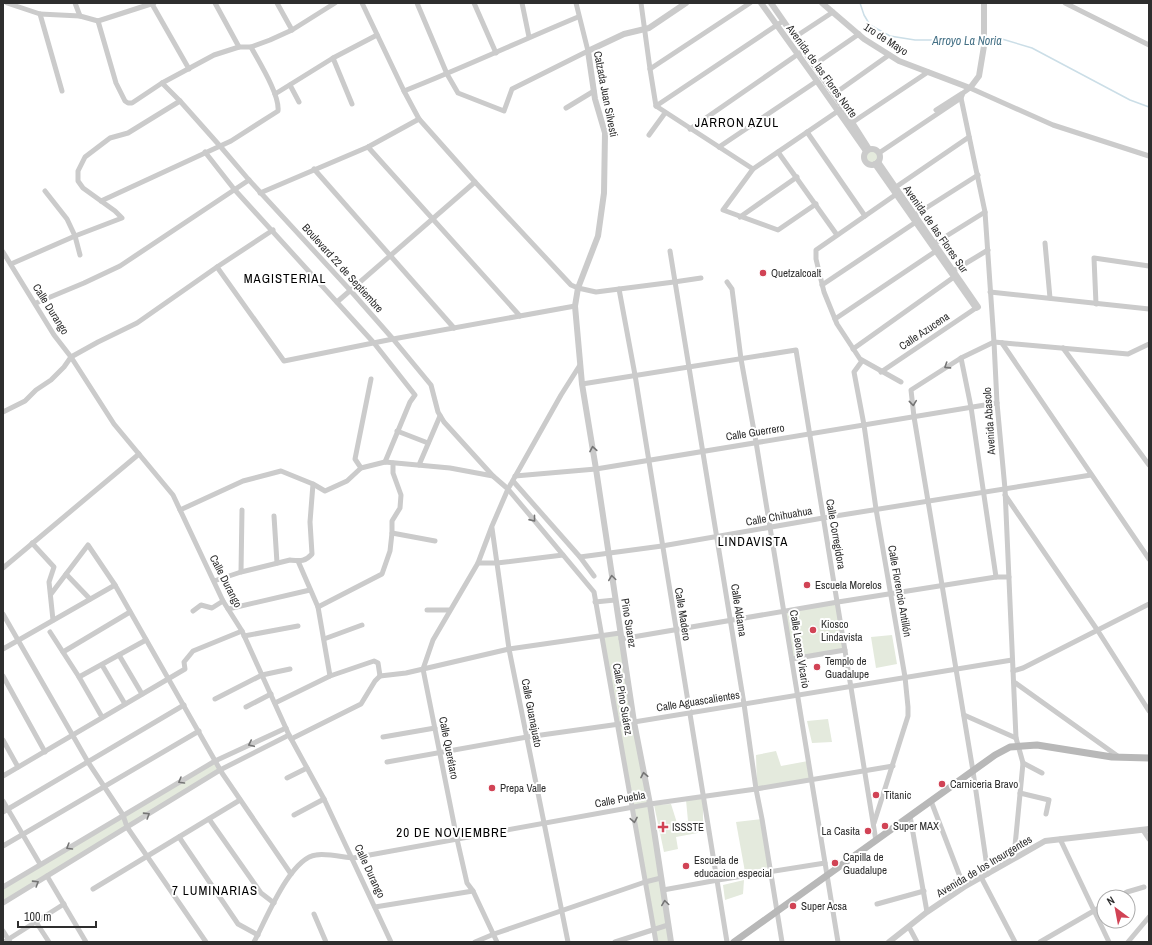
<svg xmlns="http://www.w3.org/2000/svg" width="1152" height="945" viewBox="0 0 1152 945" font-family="'Archivo Narrow',sans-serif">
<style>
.green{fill:#e4eadd}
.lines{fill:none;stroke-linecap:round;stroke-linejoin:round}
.stream{stroke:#cbdee7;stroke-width:1.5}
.minor{stroke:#cbcbcb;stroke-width:5}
.tertiary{stroke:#cbcbcb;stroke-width:6}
.secondary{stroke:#b8b8b8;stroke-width:7}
.oneway{stroke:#757575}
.poi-dot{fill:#d14355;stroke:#fff;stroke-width:1.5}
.labels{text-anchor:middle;stroke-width:4;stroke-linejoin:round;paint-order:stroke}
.street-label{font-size:11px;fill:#2e2e2e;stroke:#fff}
.poi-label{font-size:11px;fill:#2e2e2e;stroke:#fff;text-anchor:start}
.water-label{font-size:12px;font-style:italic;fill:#457186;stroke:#fff}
.quarter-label{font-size:13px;letter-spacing:1px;fill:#000;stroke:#fff}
</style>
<rect width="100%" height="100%" fill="#fff"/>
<g class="green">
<polygon points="867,150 879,153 876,164 864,160"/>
<polygon points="837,603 845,650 792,659 784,612"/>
<polygon points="620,633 671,942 656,942 602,636"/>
<polygon points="892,635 897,664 876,668 871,637"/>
<polygon points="828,719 832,742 812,743 807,721"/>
<polygon points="776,751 781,766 808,761 811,780 757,789 756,755"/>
<polygon points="215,761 220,770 3,903 3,887"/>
<polygon points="703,798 703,832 676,837 678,849 664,852 654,805 671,804 677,823 688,821 686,800"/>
<polygon points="762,819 769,867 745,872 736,822"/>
<polygon points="744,880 743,894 725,900 723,885"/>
</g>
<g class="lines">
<g class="stream">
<polyline points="860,3 864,15 870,25 890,36 915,40 983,40"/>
<polyline points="986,40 1002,39 1032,48 1130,100 1149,107"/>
</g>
<g class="minor">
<polyline points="7,3 40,14 80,16 98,21 154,3"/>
<polyline points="75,3 80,16"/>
<polyline points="215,3 239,47"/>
<polyline points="277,3 292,30"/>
<polyline points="362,3 404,91 419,119 475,182 571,285 578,288 596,292 674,282 701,278"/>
<polyline points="417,3 447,74 458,93 504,111 512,89 588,51 576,3"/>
<polyline points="474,3 496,53"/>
<polyline points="522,3 529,37"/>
<polyline points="641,3 650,69 656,106 753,169"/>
<polyline points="1065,3 1149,45"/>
<polyline points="152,4 189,69"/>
<polyline points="40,14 62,91"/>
<polyline points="98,21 116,83 125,101 128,103 132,103 162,83 214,55 239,47 251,47 270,40 292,30 335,3"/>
<polyline points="795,37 833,12"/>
<polyline points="333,58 352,104"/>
<polyline points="814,65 859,34"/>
<polyline points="650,69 750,3"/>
<polyline points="162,83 180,101 220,146 249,180 350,290 393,339 431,385 438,412 444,422 493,476"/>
<polyline points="290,85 299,102"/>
<path d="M404 91C463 68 520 41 578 17"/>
<polyline points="275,94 333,58 377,35"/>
<polyline points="834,94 889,55"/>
<polyline points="961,98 985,212 994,342 997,403 1005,489 1016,738 1023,763 1015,846 1015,858"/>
<polyline points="656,106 783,21"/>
<polyline points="566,108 594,91"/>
<polyline points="936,110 961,94"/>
<polyline points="853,122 928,72"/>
<polyline points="690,129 804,50"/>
<polyline points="807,132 865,216"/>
<polyline points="649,135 665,113"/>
<polyline points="368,147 520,316"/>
<polyline points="719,147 817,81"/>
<polyline points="205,152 234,189 374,343 415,395 410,402 385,462"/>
<polyline points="778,152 837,235"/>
<polyline points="879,153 961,98 963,93 970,88 1053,125 1149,156"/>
<polyline points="314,169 454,328"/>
<polyline points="893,189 969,137"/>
<polyline points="45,191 67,219 75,236 80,255"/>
<polyline points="260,193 368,147 419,119"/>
<polyline points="898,193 816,250 816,259 824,292 837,324 860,359 901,382"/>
<path d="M101 201 231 141 278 111C280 95 259 62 251 47"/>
<polyline points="816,204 778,230 723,210 753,169 841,109"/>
<polyline points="915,215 978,175"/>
<polyline points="740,217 797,177"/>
<polyline points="1045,243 1050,298"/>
<polyline points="932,245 985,212"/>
<polyline points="670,251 744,704 756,789 762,819 782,942"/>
<polyline points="3,252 54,335 71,357 114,424 173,495 223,601 242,631 289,735 324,799 391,942"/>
<polyline points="11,264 75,236 122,218 115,211 83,188 78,181 78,171 85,157 110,138 128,133 180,101"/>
<polyline points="217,267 284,361 393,339 575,306"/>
<polyline points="953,271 988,250"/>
<polyline points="727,282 732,289 741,359 756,442 838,942"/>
<polyline points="822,285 916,222"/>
<polyline points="619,289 635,375 727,942"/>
<polyline points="990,292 1149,309"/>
<polyline points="337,302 475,182"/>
<polyline points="36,303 84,283 120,266 249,180"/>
<polyline points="1096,304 1094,258 1149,266"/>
<polyline points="835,319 936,251"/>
<polyline points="1002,343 1149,559"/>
<polyline points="1063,348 1149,465"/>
<polyline points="853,349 954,277"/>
<polyline points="961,358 971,407 996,577"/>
<polyline points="862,361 854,372 864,425 876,509 905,677 908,707 908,716 874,823"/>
<polyline points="881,372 976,308"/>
<polyline points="582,384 796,350 876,841"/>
<polyline points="3,412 25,401 36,390 51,380 64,367 71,357 98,342 137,323 217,267 273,230"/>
<polyline points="397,431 428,443"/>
<polyline points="419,465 440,416"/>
<polyline points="361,468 355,459 371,379"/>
<polyline points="515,476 596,469 997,403"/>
<polyline points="513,481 580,557 594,576"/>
<polyline points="1005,495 1098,631 1149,711"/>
<polyline points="180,510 243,481 281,471 313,484 325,491 347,481 361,468 385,462 450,468 493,476 508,489 594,592 656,942"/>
<polyline points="274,516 277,563"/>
<polyline points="492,528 509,649 568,942"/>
<polyline points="392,533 435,541"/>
<polyline points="32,543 54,567 49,582 53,620"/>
<polyline points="580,557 662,546 823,518 1091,475"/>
<polyline points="298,561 318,607 330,676"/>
<polyline points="478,563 497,563 563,555"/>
<polyline points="3,568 139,454"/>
<polyline points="241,572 242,510"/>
<polyline points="66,574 90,599"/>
<path d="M214 581 241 572 290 560C300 561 305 562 312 554L310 522 313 484"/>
<polyline points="51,594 88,545 115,585 222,773 291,874"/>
<polyline points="595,602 615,600"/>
<polyline points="318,607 382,574 390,551 392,533 392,521 400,508 401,495 393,473 393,463"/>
<polyline points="228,609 310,590"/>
<polyline points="427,610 449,610"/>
<polyline points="193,611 201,605 212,608 223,601"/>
<polyline points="3,614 88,762 123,815 127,827 206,942"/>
<polyline points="50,632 79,677 102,717"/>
<polyline points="244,636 298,626"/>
<polyline points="324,639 362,625"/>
<polyline points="621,639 838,602 996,577 1009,577"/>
<polyline points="3,649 115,585"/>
<polyline points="63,652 130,612"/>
<polyline points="119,655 142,694"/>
<polyline points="792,659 845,650"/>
<polyline points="102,665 125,704"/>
<polyline points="1013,671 1023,668 1149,604"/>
<polyline points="3,676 45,752"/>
<polyline points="380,676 406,673 509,649 620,633"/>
<polyline points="79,677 146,640"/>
<polyline points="1014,682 1119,757"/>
<polyline points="215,699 262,675 290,669"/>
<polyline points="275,703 330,676 374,661 378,663 380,676"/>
<polyline points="246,707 271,694"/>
<polyline points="964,715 1016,738"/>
<polyline points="383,737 435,728"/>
<polyline points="291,739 361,704 375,681 380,676"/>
<polyline points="3,740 18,767"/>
<polyline points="387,762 527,737 634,722 1012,660"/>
<polyline points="1023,763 1042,773"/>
<polyline points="3,776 185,669 184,662 193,651 242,631"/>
<polyline points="287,778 307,768"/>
<polyline points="1020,793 1049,800 1046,814"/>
<polyline points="3,801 40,864"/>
<polyline points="931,801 964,887"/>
<polyline points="3,812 184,705"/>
<polyline points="294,815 324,799"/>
<polyline points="910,816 927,912"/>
<polyline points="209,819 261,893 274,903"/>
<polyline points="1143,830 1149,839"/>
<polyline points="179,837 238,924 258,935"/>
<polyline points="1060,839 1109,942"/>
<polyline points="3,846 199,731"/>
<polyline points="988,874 973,771 914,417 911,390 961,358 994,342 1128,354 1149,344"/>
<polyline points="47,876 86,942"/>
<polyline points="981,877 1015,942"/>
<polyline points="3,887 215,761 286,728"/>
<polyline points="93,889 240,800"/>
<polyline points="663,890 718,880 825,863"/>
<polyline points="1118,897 1127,892 1144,887"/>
<polyline points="3,903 220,770 289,735"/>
<polyline points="877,904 924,891"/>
<polyline points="375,907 473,891"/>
<polyline points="314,914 326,942"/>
<polyline points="36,922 49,942"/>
<polyline points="909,927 917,942"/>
<polyline points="3,931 10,942"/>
<polyline points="4,942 64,904"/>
<path d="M254 942C266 920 290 858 316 855 325 853 343 857 353 858L650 804 756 789 893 766"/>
<polyline points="475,942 494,934 645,882 661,878"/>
<polyline points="497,942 473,891 467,883 457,839 423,669 433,640 478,563 492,526 508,489 561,395 580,365"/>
<polyline points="615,942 668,925"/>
<polyline points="1040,942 1104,905"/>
<polyline points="1128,942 1149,917"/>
</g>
<g class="tertiary">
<polyline points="761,3 817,81 866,151"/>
<polyline points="771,3 834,94 869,149"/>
<polyline points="822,3 864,39 899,61 970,88 979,76 984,46 984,3"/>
<circle cx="872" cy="157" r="8"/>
<polyline points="875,164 976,308 978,307 878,162"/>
<polyline points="671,942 650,804 634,722 596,469 582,384 575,306 578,288 598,236 604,193 605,133 595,99 588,51 624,34 649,28 686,3"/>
<polyline points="889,942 927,912 964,887 1045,841 1149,829"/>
</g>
<polyline class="secondary" points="734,942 995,755 1010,747 1037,745 1112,757 1149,758"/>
</g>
<defs><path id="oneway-chevron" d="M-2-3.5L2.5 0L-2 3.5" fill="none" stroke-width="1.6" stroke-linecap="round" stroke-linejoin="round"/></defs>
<g class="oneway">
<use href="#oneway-chevron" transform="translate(947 366) rotate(147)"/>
<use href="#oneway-chevron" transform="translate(913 403) rotate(84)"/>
<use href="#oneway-chevron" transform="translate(593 449) rotate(-100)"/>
<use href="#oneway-chevron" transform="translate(533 519) rotate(51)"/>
<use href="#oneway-chevron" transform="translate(612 578) rotate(-98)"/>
<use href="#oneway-chevron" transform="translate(251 744) rotate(155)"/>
<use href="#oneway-chevron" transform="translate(644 775) rotate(-101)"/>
<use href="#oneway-chevron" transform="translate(181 781) rotate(150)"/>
<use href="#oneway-chevron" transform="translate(147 815) rotate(-32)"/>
<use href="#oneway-chevron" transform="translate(634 820) rotate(80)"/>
<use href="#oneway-chevron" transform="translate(69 847) rotate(149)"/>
<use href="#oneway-chevron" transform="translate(36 883) rotate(-32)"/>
<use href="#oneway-chevron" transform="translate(665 903) rotate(-98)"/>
</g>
<g class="poi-dot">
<circle cx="763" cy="273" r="4"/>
<circle cx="807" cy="585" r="4"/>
<circle cx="813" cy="630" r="4"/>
<circle cx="817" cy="667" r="4"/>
<circle cx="942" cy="784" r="4"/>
<circle cx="492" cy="788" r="4"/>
<circle cx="876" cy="795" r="4"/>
<circle cx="885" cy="826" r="4"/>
<path d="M661 821h4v4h4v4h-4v4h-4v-4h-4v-4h4z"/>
<circle cx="868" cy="831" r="4"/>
<circle cx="835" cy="863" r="4"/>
<circle cx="686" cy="866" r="4"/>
<circle cx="793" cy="906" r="4"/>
</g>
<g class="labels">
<g class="street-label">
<text transform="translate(886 39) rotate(33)" y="4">1ro de Mayo</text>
<text transform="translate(822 71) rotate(54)" y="4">Avenida de las Flores Norte</text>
<text transform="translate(606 94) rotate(79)" y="4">Calzada Juan Silvesti</text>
<text transform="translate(936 229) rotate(55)" y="4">Avenida de las Flores Sur</text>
<text transform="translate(343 268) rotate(48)" y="4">Boulevard 22 de Septiembre</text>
<text transform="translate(51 309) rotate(58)" y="4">Calle Durango</text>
<text transform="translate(924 331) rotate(-34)" y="4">Calle Azucena</text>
<text transform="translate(989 421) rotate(-94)" y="4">Avenida Abasolo</text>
<text transform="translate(755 432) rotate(-9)" y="4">Calle Guerrero</text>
<text transform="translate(779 516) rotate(-10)" y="4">Calle Chihuahua</text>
<text transform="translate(836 534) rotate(80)" y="4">Calle Corregidora</text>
<text transform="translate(226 581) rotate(63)" y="4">Calle Durango</text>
<text transform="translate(900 591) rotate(80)" y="4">Calle Florencio Antillón</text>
<text transform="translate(739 610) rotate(81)" y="4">Calle Aldama</text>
<text transform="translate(683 614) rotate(81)" y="4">Calle Madero</text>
<text transform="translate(629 623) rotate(81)" y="4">Pino Suarez</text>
<text transform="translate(800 649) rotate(81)" y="4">Calle Leona Vicario</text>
<text transform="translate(623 699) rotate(80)" y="4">Calle Pino Suárez</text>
<text transform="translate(698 701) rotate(-9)" y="4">Calle Aguascalientes</text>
<text transform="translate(532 713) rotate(79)" y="4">Calle Guanajuato</text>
<text transform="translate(449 748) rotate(79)" y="4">Calle Querétaro</text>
<text transform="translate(620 799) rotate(-10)" y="4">Calle Puebla</text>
<text transform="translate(984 866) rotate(-31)" y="4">Avenida de los Insurgentes</text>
<text transform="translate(370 871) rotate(65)" y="4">Calle Durango</text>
</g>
<g class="poi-label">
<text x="771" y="277">Quetzalcoalt</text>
<text x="815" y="589">Escuela Morelos</text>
<text x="821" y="628">Kiosco<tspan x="821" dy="13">Lindavista</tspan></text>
<text x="825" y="665">Templo de<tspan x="825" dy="13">Guadalupe</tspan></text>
<text x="950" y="788">Carniceria Bravo</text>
<text x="500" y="792">Prepa Valle</text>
<text x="884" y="799">Titanic</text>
<text x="893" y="830">Super MAX</text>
<text x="672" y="831">ISSSTE</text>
<text x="860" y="835" text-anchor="end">La Casita</text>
<text x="843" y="861">Capilla de<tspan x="843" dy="13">Guadalupe</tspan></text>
<text x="694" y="864">Escuela de<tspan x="694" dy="13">educacion especial</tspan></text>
<text x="801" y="910">Super Acsa</text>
</g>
<g class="water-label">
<text x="967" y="45">Arroyo La Noria</text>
</g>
<g class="quarter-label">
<text x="737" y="127">JARRON AZUL</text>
<text x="285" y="283">MAGISTERIAL</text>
<text x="753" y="546">LINDAVISTA</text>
<text x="452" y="837">20 DE NOVIEMBRE</text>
<text x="215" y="895">7 LUMINARIAS</text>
</g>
</g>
<rect width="1152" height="945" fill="none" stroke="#2e2e2e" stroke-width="8"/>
<g transform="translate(1116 909) rotate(328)"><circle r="19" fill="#ffffff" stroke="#ababab"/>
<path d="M0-3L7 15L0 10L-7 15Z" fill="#d14355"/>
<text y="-6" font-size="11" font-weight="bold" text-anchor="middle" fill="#2e2e2e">N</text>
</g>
<path d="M18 921v6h78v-6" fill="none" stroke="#2e2e2e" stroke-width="2"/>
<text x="24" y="921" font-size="12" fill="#2e2e2e" stroke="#ffffff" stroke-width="3" paint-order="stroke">100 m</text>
</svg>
